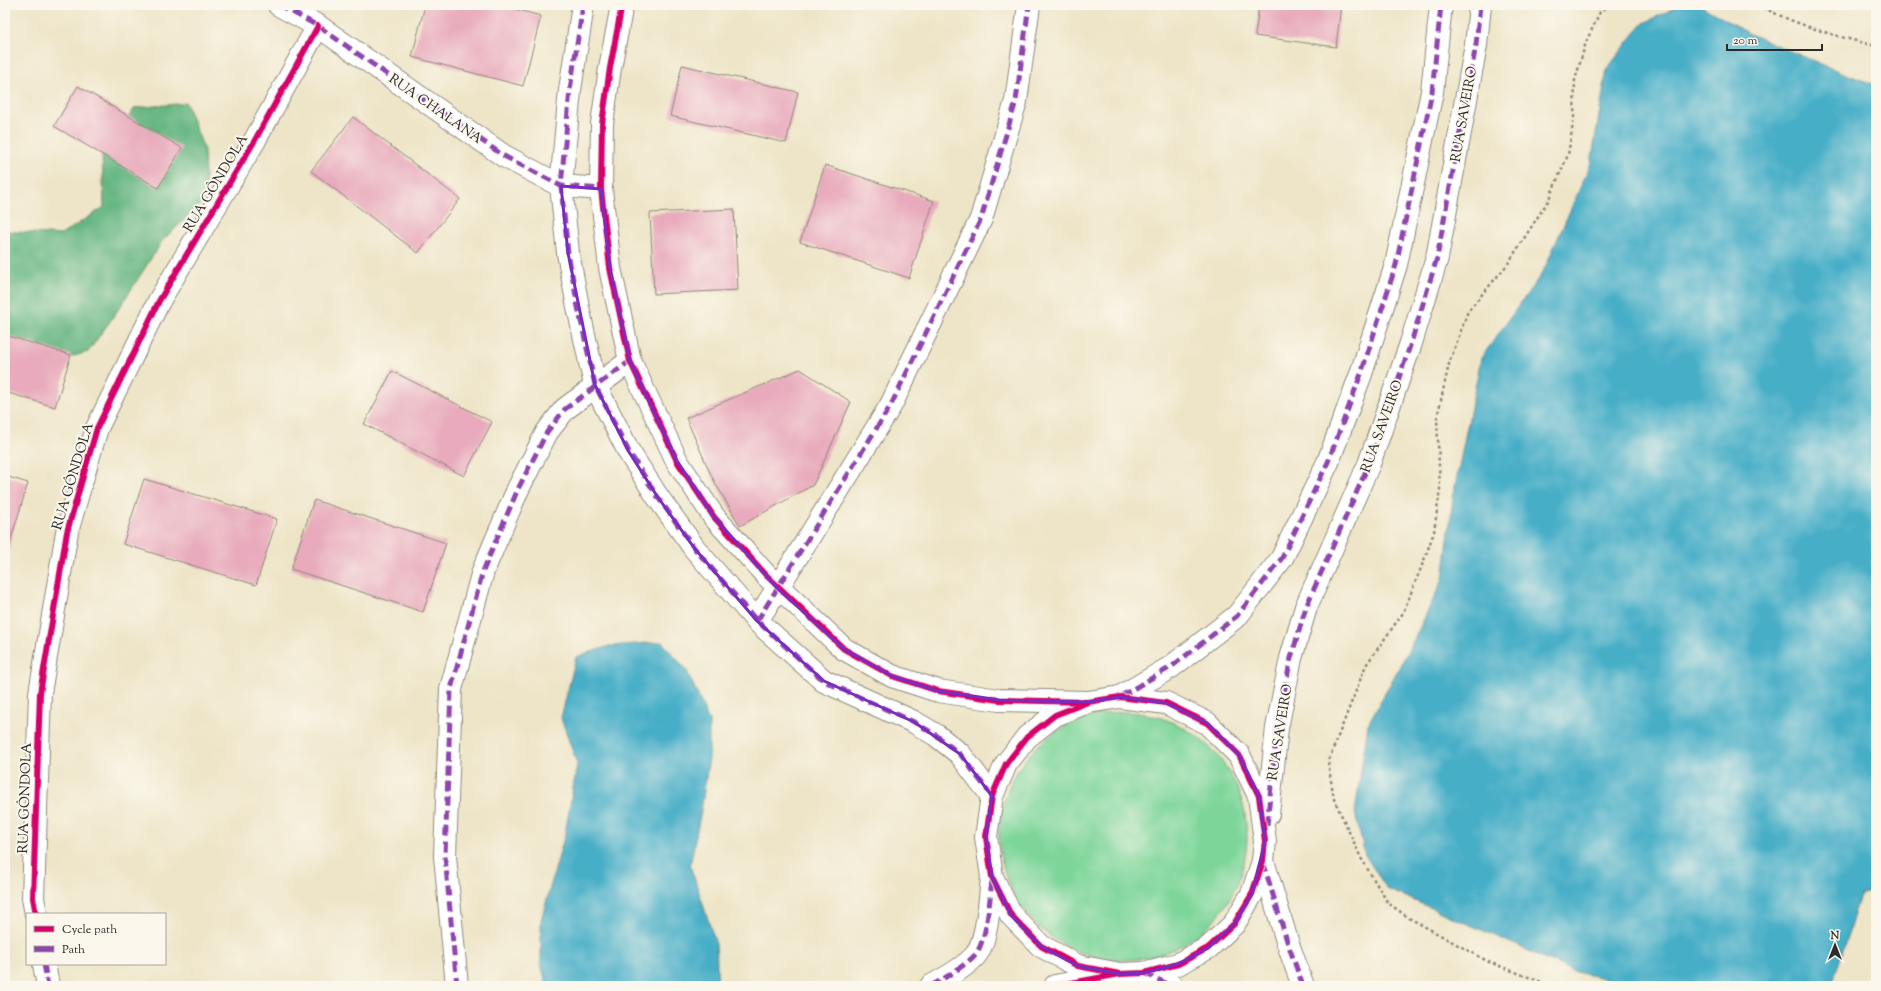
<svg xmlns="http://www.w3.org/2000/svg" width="1881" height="991" viewBox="0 0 1881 991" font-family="'Sorts Mill Goudy',serif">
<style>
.green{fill:#7dd59a;stroke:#548062}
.forest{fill:#66b682;stroke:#487056}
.water{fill:#47aec7;stroke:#396c79}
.building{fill:#e8aabc}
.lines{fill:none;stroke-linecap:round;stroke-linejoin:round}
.minor-casing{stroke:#8c887a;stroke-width:24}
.path{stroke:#8c887a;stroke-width:2.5;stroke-dasharray:3 3;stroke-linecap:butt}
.minor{stroke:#fff;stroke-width:22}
.quiet{stroke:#8e44ad;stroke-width:5;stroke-dasharray:10 5;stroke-linecap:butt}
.cycleway-casing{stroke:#fbf7ec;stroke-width:8}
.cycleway{stroke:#d6006c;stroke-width:6}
.marked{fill:none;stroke:#7b2cbf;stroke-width:3;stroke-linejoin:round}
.labels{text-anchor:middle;stroke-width:4;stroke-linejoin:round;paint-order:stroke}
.street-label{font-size:14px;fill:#2b2b2b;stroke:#fbf7ec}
</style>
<rect width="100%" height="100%" fill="#fbf7ec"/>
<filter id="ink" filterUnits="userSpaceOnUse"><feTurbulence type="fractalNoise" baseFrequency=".025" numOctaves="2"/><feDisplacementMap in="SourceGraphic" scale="8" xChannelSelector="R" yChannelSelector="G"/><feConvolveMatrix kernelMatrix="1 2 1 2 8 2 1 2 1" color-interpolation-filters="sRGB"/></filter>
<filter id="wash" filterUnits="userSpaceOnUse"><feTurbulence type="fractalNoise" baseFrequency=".012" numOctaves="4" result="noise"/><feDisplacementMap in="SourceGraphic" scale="16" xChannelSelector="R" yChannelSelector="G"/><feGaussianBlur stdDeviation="0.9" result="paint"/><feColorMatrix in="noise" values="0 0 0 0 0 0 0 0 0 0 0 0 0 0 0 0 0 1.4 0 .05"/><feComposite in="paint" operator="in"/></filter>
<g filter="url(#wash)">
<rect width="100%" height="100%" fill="#eee5c8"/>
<circle class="green" cx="1123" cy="836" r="124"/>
<polygon class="forest" points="186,103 204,149 206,199 163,240 118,310 88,352 5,376 5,231 61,235 104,207 102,154 135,108"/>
<g class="water">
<polygon points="1680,5 1700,5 1750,34 1833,69 1876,85 1876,890 1860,895 1832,986 1644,986 1575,972 1500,938 1387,889 1365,855 1355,812 1368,724 1411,646 1443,579 1454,491 1481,358 1543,272 1591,163 1607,69 1642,24"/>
<polygon points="662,642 687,671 709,721 709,758 701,811 690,865 716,944 718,986 547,986 541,964 541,920 565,834 577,764 561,718 576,657 609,646"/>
</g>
<g id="blocks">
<g class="building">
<polygon points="425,5 499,5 541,16 523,86 412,57"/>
<polygon points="1259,5 1341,5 1336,47 1255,36"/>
<polygon points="682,65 798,92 786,143 670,116"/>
<polygon points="78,86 182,148 158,188 54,126"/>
<polygon points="353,117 460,199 418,253 311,171"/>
<polygon points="825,165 934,201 909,278 800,242"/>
<polygon points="734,209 738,290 654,294 650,213"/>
<polygon points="5,335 71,355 55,407 5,392"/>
<polygon points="800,369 851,402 813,485 740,526 712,477 686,418"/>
<polygon points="392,371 492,422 464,476 364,424"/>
<polygon points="5,476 28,483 8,549 5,548"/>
<polygon points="144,479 277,519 256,585 123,544"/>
<polygon points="314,500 446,543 423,612 291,569"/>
</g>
</g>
</g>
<g filter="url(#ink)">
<use href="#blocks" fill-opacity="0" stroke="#8c887a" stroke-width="1"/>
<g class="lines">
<defs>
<g id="minor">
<polyline points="279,5 318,26 504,156 561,186 601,189"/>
<polyline points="583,5 570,90 561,186 568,253 578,307 595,385 629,452 657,496 695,549 757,621 824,681 914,722 936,735 960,754 992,796"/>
<polyline points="622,5 610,68 602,124 601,189 610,268 630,361 677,461 714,517 766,575 844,649 892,676 938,691 999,700 1088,702"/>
<polyline points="757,621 891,405 981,219 1016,101 1029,5"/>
<polyline points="1120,697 1171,667 1237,616 1282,558 1328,462 1361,374 1396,265 1432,92 1441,5"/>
<polyline points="1268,814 1277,728 1291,658 1306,607 1369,464 1411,343 1437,258 1476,45 1480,5"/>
<polyline points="1263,861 1287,941 1303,986"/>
<polyline points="36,914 33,898 40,693 67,532 97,428 159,301 255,140 318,26"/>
<polyline points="44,964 48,986"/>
<polyline points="1144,973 1172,986"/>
<polyline points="457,986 445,856 451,689 483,571 518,489 547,432 565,409 630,361"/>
<path d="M931 986C946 978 964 968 975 956 988 941 990 897 992 877"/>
<polyline points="1055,986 1120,974 1144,973 1178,964 1208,948 1234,924 1252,894 1263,861 1265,841 1259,796 1239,755 1207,723 1166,703 1120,697 1088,702 1055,715 1027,737 1006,764 992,796 986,837 992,877 1011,915 1041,946 1078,966 1120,974"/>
</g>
</defs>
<use href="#minor" class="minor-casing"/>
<g class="path">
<path d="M1758 5C1796 25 1835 36 1876 46"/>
<polyline points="1552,986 1489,962 1409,918 1388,903 1361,858 1334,799 1328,762 1366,665 1403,613 1423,563 1434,532 1440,489 1437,418 1449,364 1468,311 1507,265 1548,201 1568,155 1574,117 1575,80 1586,42 1600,12 1609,5"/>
</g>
<use href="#minor" class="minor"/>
<g class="quiet">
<polyline points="279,5 318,26 504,156 561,186 601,189"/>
<polyline points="583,5 570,90 561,186 568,253 578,307 595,385 629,452 657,496 695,549 757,621 824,681 914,722 936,735 960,754 992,796"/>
<polyline points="757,621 891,405 981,219 1016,101 1029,5"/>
<polyline points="1121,696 1171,667 1237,616 1282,558 1328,462 1361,374 1396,265 1432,92 1441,5"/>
<polyline points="1267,825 1277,728 1291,658 1306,607 1369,464 1411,343 1437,258 1476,45 1480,5"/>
<polyline points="1263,862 1287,941 1303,986"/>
<polyline points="44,964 48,986"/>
<polyline points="1144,973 1172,986"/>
<polyline points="457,986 445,856 451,689 483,571 518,489 547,432 565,409 630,361"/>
<path d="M931 986C946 977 962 968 974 956 987 943 990 898 992 879"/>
</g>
<defs>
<g id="cycleway">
<polyline points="622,5 610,68 602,124 601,189 610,268 630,361 677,461 714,517 766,575 844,649 892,676 938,691 999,700 1088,702"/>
<polyline points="36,914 33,898 40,693 67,532 97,428 159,301 255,140 318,26"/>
<polyline points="1055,986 1120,974 1144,973 1178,964 1208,948 1234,924 1252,894 1263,861 1265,841 1259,796 1239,755 1207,723 1166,703 1120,697 1088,702 1055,715 1027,737 1006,764 992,796 986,837 992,877 1011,915 1041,946 1078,966 1120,974"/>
</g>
</defs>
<use href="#cycleway" class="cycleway-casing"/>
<use href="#cycleway" class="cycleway"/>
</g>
</g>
<path class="marked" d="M561 186 601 189 610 268 630 361 677 461 714 517 777 588 844 649 892 676 938 691 999 700 1088 702 1120 697 1166 703 1207 723 1239 755 1259 796 1265 841 1252 894 1234 924 1208 948 1178 964 1144 973 1120 974 1078 966 1041 946 1011 915 992 877 986 837 992 796 960 754 914 722 824 681 757 621 695 549 657 496 629 452 595 385 568 253Z"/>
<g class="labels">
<g class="street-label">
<text transform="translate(436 108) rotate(35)" y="5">RUA CHALANA</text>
<text transform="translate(1463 114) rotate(-80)" y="5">RUA SAVEIRO</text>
<text transform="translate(215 183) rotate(-59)" y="5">RUA GÔNDOLA</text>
<text transform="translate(1381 426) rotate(-70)" y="5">RUA SAVEIRO</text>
<text transform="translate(72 476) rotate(-73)" y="5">RUA GÔNDOLA</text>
<text transform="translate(1279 732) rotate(-81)" y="5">RUA SAVEIRO</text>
<text transform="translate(24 798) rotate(-88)" y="5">RUA GÔNDOLA</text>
</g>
</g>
<rect width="1881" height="991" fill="none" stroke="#fbf7ec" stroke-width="20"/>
<rect x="26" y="913" width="140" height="52" fill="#fbf7ec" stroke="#a8a59f"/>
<rect x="34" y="926" width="20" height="6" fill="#d6006c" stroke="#a8a59f"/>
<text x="62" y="933" font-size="12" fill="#2b2b2b">Cycle path</text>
<rect x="34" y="946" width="20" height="6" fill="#8e44ad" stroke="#a8a59f"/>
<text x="62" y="953" font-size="12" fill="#2b2b2b">Path</text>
<g transform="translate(1835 945)" stroke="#fbf7ec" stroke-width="3" paint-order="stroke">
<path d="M0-3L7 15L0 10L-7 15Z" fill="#2b2b2b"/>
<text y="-6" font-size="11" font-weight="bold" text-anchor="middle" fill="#2b2b2b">N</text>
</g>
<path d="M1727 44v6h95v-6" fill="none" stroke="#2b2b2b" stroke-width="2"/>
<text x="1733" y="44" font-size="12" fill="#2b2b2b" stroke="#fbf7ec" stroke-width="3" paint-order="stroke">20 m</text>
</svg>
